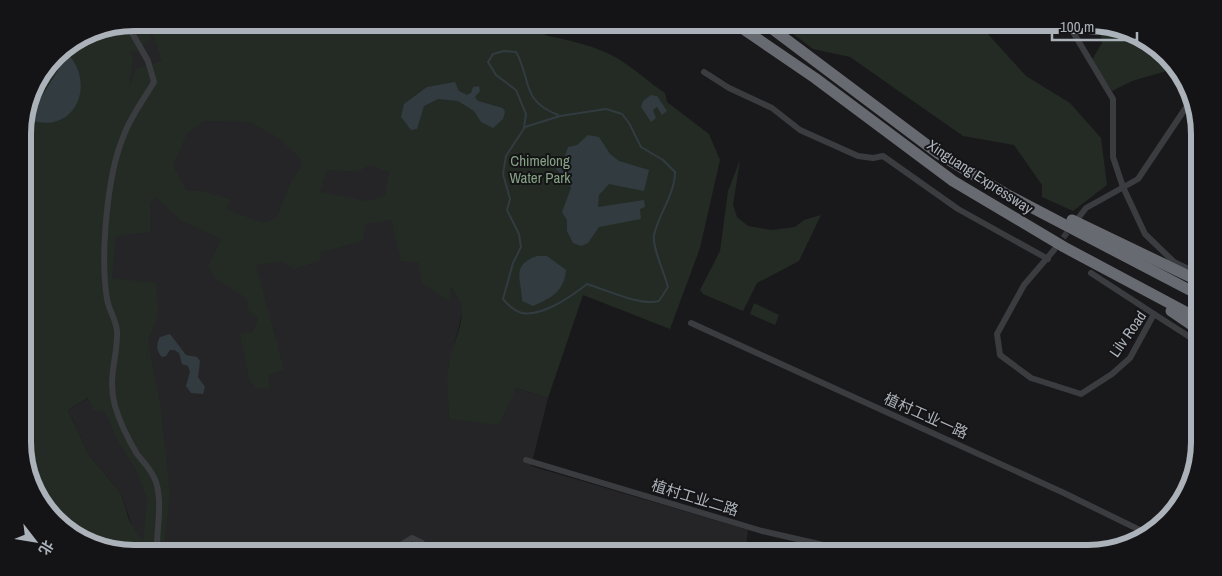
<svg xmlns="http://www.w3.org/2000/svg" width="1222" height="576" viewBox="0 0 1222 576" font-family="'Archivo Narrow','Noto Sans SC',sans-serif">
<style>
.built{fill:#252528}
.green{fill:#232b24;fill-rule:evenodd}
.water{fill:#323b40}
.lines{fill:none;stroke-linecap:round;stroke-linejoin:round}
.stream{stroke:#323b40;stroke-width:2}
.street-tunnel{stroke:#36383b;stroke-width:6;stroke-dasharray:6 3;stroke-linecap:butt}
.street{stroke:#3a3c40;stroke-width:6}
.highway{stroke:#676a70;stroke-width:11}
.labels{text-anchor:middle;stroke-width:4;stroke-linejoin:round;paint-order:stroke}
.park-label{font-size:15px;fill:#86a385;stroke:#141416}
.street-label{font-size:15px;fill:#acb2ba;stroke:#141416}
.rim{fill:none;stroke:#acb2ba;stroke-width:6}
</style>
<rect width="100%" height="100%" fill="#19191b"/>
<polygon class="built" points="134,23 149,23 153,32 382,153 449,286 460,298 462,311 459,326 448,368 449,419 516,388 548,398 531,466 748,530 745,553 141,553 121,493 89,455 68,410 101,391 121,35"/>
<g class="green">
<path d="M134 23H148L151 39 137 51 130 52 133 59 129 88 136 69 162 61 149 23H561V29L544 35C568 40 593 45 615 57 632 66 648 82 665 93L667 102 709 134 720 160 700 248 670 329 583 295 548 398 516 388 499 425 449 419C449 403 446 385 448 369 451 339 475 314 451 288L449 301 422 283 418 262 401 261 391 220 366 224 363 241 321 252 320 261 294 269 281 261 256 265 284 370 268 375 270 389 256 388 249 379 240 334 253 332 258 319 248 310 246 298 215 278 208 266 221 239 180 220 157 197 150 203 151 232 116 236 112 278 156 283 158 315 148 341 161 409 170 495 165 539 151 553H134L91 545 46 510 23 457V126L34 85 60 50 92 31ZM204 121 249 122 277 137 301 159V168L291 182 276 218 263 223 227 209 230 199 201 191H187L173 166 187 134ZM370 165 389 172 385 196 367 201 320 192 327 170 356 172ZM88 398 93 410 104 411 120 445 136 469 147 498 143 543 129 520 121 493 89 455 68 410Z"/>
<polygon points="779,23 978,23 1026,76 1070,103 1101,138 1107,185 1073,211 1042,197 1042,185 1014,145 963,136 850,57 813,49"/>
<polygon points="1099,25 1131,31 1177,68 1132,81 1112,91 1092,60 1102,43"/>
<polygon points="740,160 733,205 737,217 748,226 771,230 795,227 804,220 821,215 799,261 757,283 743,311 703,294 700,290 720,251 728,191"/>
<polygon points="754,303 779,315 775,325 750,314"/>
</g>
<g class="water">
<path d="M68 54C98 88 71 137 28 119Z"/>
<polygon points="455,82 459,91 467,95 471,93 473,87 479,86 480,91 475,97 478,101 503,108 505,112 503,119 493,128 481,122 474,111 458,101 438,99 424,106 417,129 411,130 401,117 404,104 427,87"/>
<polygon points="651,95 657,96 667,111 662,115 657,107 653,110 656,118 651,122 641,107 643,101"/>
<polygon points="588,135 599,137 610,154 619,161 649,170 644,191 609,184 599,195 598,207 644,200 645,207 640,209 641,219 599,227 588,243 581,246 573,243 567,231 567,220 562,212 571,188 569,182 556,169 557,164 565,156 568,147 577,145"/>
<path d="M537 256H547L566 270C564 292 551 298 533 306L522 301C522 280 510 265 537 256Z"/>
<path d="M170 334 186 355 197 357 200 361 198 377 205 387 203 394 191 393 186 386 190 372 188 366 182 364 179 353 174 350H170L166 356 162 357C156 351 156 344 160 337Z"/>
</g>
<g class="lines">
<g class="stream">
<path d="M606 109 622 114 629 123 641 147 663 160 675 172C675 194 659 213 654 235 652 248 665 274 668 287L659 301C639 306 607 290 587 284 572 296 542 317 522 313 514 311 508 305 503 299L513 263 521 247 519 234 507 210 510 199 503 174 506 156 525 127 560 116Z"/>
<path d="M524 127 526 114 516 90 496 75 488 62 493 54 504 51 516 52C532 80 520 100 558 115"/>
</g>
<polyline class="street-tunnel" points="1058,245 1071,227"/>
<g class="street">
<polyline points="1067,22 1113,99 1113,157 1123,187 1145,234 1174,262 1199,274"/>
<path d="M127 24 148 61 154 82C144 99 131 116 124 135 107 174 100 256 107 299 109 311 116 319 117 331 118 358 107 376 115 406 120 423 128 439 137 454 144 463 152 470 156 482 163 505 156 530 157 553"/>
<polyline points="704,72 729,88 772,108 800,130 858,156 873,158 883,156 958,209 1048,259"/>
<polyline points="1079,217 1086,208 1138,179 1191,100"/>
<polyline points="1054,250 1024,285 997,334 1000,355 1031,378 1081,394 1112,374 1130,358 1154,314 1199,343"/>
<polyline points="1091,273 1154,314"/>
<polyline points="691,323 1064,493 1150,535"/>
<polyline points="526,460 762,531 858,553"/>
<polyline points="401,553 402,544 412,538 422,543 424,553"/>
</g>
<g class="highway">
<polyline points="733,22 815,78 953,181 1064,247 1199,319"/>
<polyline points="763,22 939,154 1006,194 1199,295"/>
<polyline points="1072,220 1199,281"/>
<polyline points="1171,311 1199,330"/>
</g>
</g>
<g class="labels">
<g class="park-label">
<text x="540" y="166">Chimelong<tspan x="540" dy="17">Water Park</tspan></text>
</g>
<g class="street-label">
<text transform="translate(980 177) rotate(33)" y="5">Xinguang Expressway</text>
<text transform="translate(1128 334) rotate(-55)" y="5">Lilv Road</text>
<text transform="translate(926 416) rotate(24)" y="5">植村工业一路</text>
<text transform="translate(695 498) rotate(17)" y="5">植村工业二路</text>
</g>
</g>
<path d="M0 0H1222V576H0ZM134 31H1088A103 103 0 0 1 1191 134V442A103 103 0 0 1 1088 545H134A103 103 0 0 1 31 442V134A103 103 0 0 1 134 31Z" fill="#141416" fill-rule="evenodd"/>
<path class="rim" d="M134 31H1088A103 103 0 0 1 1191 134V442A103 103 0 0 1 1088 545H134A103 103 0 0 1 31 442V134A103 103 0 0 1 134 31Z"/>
<g transform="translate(35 541) rotate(121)" stroke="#141416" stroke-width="4" paint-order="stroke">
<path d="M0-4L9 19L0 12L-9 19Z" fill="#acb2ba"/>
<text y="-8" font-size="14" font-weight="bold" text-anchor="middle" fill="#acb2ba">北</text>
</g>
<path d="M1052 32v8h85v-8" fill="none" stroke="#acb2ba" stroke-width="2.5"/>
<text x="1060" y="32" font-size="15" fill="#acb2ba" stroke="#141416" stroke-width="4" paint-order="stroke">100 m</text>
</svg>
